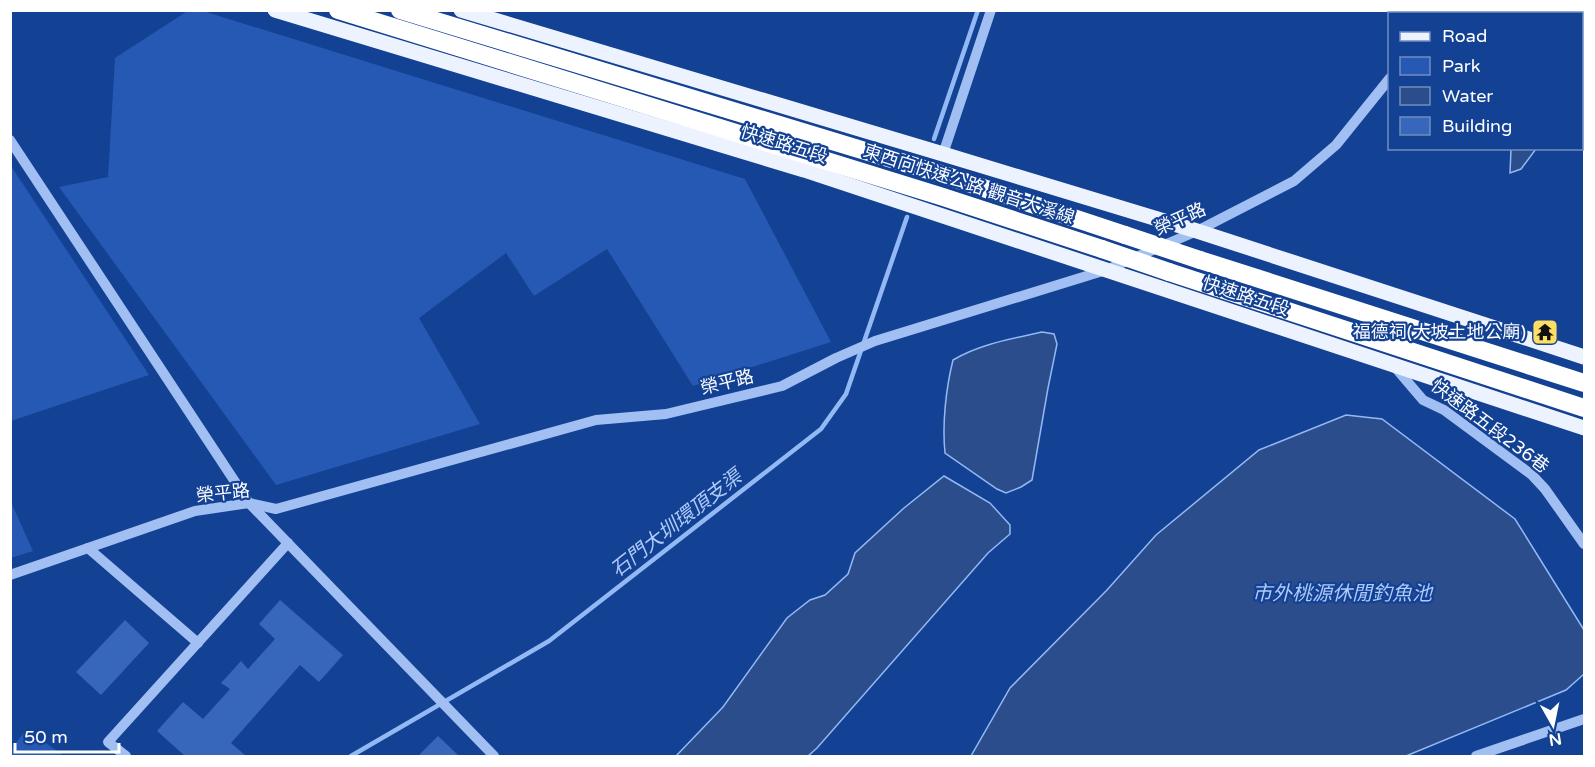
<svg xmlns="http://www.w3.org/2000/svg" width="1595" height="767" viewBox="0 0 1595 767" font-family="'Varela Round','Noto Sans TC',sans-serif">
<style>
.green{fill:#2559b3}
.water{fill:#2c4d8b;stroke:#93b9f5;stroke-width:1.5}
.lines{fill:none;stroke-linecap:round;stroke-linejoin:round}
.stream{stroke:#93b9f5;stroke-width:4.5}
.building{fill:#3767bb}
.minor{stroke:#a1bff2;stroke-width:10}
.major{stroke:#edf2ff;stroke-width:15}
.highway{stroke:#fff;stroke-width:18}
.highway-bridge{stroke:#fff;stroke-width:18}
.labels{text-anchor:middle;stroke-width:4.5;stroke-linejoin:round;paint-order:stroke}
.street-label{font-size:18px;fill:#fff;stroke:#134194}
.poi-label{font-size:18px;fill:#fff;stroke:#134194;text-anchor:end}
.water-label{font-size:20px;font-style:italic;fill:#aecaf9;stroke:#134194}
</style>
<rect width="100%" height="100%" fill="#134194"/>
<g class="green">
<polygon points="189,10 203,11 745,179 831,342 693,386 607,249 534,296 506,253 419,318 480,424 276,485 59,187 108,177 115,58"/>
<polygon points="11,166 149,375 11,421 10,421"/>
<polygon points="10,500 33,551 11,558 10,558"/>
<polygon points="26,729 64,756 11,756 11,750"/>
</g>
<g class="water">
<polygon points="1511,149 1511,148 1536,149 1521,169 1510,173"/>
<path d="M1042 332 1054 334 1057 344 1048 388 1032 480 1021 487 1006 493 997 489 945 453C942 424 946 388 953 360 980 344 1011 339 1042 332Z"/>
<polygon points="1346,415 1382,419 1515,519 1584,630 1584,674 1566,690 1406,756 971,756 1010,688 1107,590 1156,535 1259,450"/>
<polygon points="944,476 990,503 1010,525 1010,534 988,553 817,748 808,756 676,756 723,707 787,618 810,600 825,595 848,574 855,553 904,508"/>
</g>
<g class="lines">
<g class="stream">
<polyline points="934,139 978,10"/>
<polyline points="351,756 549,641 821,429 846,394 907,217"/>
</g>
</g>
<g class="building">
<polygon points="280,600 343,655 319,682 300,665 231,743 246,756 185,756 157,731 183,702 203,719 230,689 221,683 241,661 248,669 275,639 259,624"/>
<polygon points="125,620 149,643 101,695 76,672"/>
<polygon points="438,736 459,756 418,756"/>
</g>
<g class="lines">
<g class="minor">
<polyline points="1441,14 1443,10"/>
<polyline points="10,140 249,503 494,756"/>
<polyline points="943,154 991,10"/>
<polyline points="1394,366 1423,400 1444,410 1532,475 1545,489 1584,544"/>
<polyline points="88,548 198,643"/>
<polyline points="10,575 195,511 249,503 276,509 596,420 666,414 782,386 836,358 875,341 1106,270 1197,231 1294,181 1336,145 1390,78"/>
<polyline points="126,756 108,742 288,543"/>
<polyline points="1476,756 1584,719"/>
</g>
<g class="major">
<polyline points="275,10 804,170 1584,428"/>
<polyline points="461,10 943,154 1197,231 1584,357"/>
</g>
<g class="highway">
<polyline points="338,10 940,196 1102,249"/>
<polyline points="400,10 941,174 1125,235"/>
<polyline points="1200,260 1584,383"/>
<polyline points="1169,272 1584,408"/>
</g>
<g class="highway-bridge">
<polyline points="1125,235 1200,260"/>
<polyline points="1102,249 1169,272"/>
</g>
</g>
<defs>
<symbol id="temple-square" viewBox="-11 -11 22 22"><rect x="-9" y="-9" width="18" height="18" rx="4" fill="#ffdf63" stroke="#134194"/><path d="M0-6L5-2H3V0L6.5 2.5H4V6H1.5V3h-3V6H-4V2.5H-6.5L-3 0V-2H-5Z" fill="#111"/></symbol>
</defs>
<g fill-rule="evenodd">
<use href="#temple-square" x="1530" y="317" width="30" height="30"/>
</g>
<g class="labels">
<g class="street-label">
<text transform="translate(784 144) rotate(17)" y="6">快速路五段</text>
<text transform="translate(969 184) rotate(18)" y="6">東西向快速公路 觀音大溪線</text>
<text transform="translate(1180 219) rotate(-24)" y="6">榮平路</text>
<text transform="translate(1246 296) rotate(18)" y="6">快速路五段</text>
<text transform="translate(727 382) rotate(-14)" y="6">榮平路</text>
<text transform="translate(1490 426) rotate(37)" y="6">快速路五段236巷</text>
<text transform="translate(223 493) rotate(-6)" y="6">榮平路</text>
</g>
<g class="poi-label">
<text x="1526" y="338">福德祠(大坡土地公廟)</text>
</g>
<g class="water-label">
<text transform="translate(676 523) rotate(-38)" y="7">石門大圳環頂支渠</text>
<text x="1342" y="600">市外桃源休閒釣魚池</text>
</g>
</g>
<rect width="1595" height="767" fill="none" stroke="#ffffff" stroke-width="24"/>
<rect x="1388" y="12" width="195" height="138" fill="#134194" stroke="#718dbf" stroke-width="1.5"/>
<rect x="1400" y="32" width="30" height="9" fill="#edf2ff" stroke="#718dbf" stroke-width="1.5"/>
<text x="1442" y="42" font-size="18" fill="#ffffff">Road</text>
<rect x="1400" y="57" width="30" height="18" fill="#2559b3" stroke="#718dbf" stroke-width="1.5"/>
<text x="1442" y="72" font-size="18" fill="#ffffff">Park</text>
<rect x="1400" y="87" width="30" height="18" fill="#2c4d8b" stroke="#718dbf" stroke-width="1.5"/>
<text x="1442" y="102" font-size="18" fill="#ffffff">Water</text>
<rect x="1400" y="117" width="30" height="18" fill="#3767bb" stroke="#718dbf" stroke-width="1.5"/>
<text x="1442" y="132" font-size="18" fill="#ffffff">Building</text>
<g transform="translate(1553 725) rotate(171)" stroke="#134194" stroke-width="4.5" paint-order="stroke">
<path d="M0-4.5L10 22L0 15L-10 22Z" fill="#ffffff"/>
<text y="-9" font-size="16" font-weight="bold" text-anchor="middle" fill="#ffffff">N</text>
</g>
<path d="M15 743v9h104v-9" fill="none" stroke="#ffffff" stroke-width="3"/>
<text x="24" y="743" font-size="18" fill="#ffffff" stroke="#134194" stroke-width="4.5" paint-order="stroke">50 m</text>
</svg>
